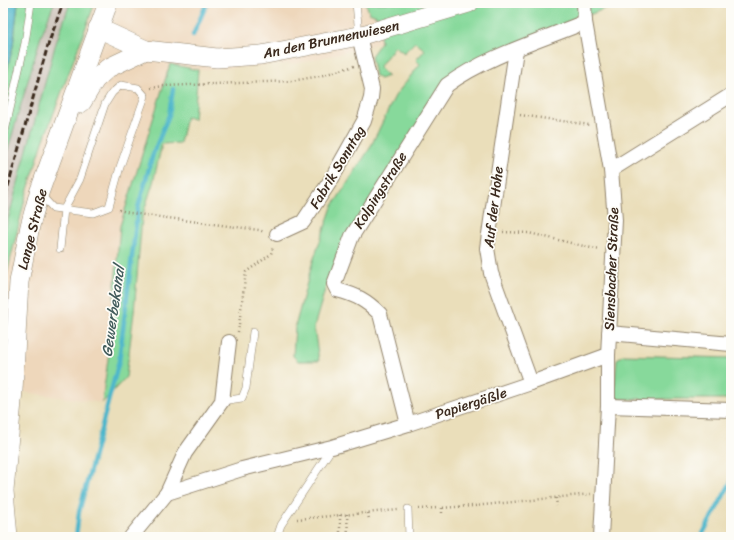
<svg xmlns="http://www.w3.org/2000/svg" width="734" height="540" viewBox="0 0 734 540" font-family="Sriracha,sans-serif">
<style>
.built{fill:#eed7bb}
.industrial{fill:#ccc2b9}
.green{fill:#87d99b;stroke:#61825c}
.water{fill:#4db6cb;stroke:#447074}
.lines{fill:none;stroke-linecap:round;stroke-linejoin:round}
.stream{stroke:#4db6cb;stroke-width:4.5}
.lane-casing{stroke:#92846c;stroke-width:8}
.street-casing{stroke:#92846c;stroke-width:16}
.secondary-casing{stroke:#92846c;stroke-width:20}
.path{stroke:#92846c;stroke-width:2.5;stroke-dasharray:1 3;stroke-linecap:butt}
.lane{stroke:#fff;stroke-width:7}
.street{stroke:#fff;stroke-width:14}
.secondary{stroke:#fff;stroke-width:19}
.rail{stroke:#3b2a1e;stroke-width:3;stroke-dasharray:6 3;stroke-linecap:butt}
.labels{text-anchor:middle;stroke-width:3.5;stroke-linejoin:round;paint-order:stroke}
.street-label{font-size:14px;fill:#3b2a1e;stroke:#fdfcf7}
.water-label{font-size:15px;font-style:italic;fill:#415b5b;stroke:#fdfcf7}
</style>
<rect width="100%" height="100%" fill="#fdfcf7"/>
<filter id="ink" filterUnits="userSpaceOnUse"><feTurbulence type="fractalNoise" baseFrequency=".025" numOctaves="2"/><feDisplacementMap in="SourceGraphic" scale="8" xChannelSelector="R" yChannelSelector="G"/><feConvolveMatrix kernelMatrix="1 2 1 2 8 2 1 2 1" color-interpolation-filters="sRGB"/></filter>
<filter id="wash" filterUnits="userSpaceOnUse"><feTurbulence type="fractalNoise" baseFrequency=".012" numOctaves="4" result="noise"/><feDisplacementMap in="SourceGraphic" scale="16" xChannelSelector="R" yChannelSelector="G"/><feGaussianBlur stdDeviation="0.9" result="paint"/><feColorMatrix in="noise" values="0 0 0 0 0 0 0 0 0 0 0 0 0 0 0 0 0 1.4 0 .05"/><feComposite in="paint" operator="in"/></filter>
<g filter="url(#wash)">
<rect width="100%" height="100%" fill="#eadeba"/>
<polygon class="built" points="95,3 366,3 367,7 377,16 381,42 363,48 299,63 198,70 170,64 147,142 118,263 110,344 102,403 23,392 3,392 3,342 6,278 25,199 43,142"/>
<polygon class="industrial" points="54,3 70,3 55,46 3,238 3,166 41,35"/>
<g class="green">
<polygon points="18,3 54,3 41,36 3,166 3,86 13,46"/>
<polygon points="70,3 95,3 43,142 25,199 6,278 3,342 3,238 55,46"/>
<polygon points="366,3 619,3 506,48 458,70 348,234 326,286 314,327 319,361 298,361 293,356 295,327 312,264 332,207 370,148 395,96 420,64 416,60 425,50 415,42 404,53 395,46 379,67 388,76 380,79 375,76 371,56 381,42 377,16 369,13"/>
<polygon points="170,64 198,70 194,119 186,117 180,143 162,144 153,183 142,217 134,312 126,377 102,403 110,344 120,226"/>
<polygon points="623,355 731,358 731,399 616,399 614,394 617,359"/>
</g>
<polygon class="water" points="3,3 18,3 13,46 3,86"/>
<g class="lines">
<g class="stream">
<polyline points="193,35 207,3"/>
<polyline points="76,537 79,512 119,361 138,208 153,154 169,115 173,89"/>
<polyline points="701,537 731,482"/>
</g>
</g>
</g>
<g filter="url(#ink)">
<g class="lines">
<defs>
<g id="lane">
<polyline points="356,3 359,35"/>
<polyline points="3,140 25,43 31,3"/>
<polyline points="41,195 53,208 93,213 109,207 120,167 145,96 138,88 121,85 112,93 105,104 80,179 64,209 60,249"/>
<polyline points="3,359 15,359"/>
<polyline points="222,401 242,398 246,388 253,332"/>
<polyline points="408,509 409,537"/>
<polyline points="277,537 281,525 332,448"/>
</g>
<g id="street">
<polyline points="584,3 585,22 611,170 615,220 608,355 608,406 601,537"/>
<polyline points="516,50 487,248 491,273 531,383"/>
<polyline points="611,170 731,95"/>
<polyline points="277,234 303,222 331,180 364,121 371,98 372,89 359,36"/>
<polyline points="609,333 731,344"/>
<polyline points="608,406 731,410"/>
<path d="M408 424 380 314C366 300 356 295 337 290L334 284 352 236 447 85C487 56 539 41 585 22"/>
<polyline points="167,493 185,453 222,401 229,342"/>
<polyline points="131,537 167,493 242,469 332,447 408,424 531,383 608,355"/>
</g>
<g id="secondary">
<polyline points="98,28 146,50 217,58 261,55 359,36 469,3"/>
<polyline points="79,104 82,102 95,80 108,68 146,50"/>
<polyline points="8,537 4,491 13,390 19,282 30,226 39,193 108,3"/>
</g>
</defs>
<use href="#lane" class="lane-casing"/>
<use href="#street" class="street-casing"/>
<use href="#secondary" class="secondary-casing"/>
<g class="path">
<polyline points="151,88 163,86 291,81 320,76 354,66"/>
<polyline points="520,115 590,125"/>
<polyline points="119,210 130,213 259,230 264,232"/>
<polyline points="503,232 529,233 600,250"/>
<polyline points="238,332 246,272 271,254 273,247"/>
<polyline points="556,498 557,506"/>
<polyline points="442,508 442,514"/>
<polyline points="419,509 474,506 591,494"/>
<polyline points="368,513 369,520"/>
<polyline points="347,514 348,537"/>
<polyline points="340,515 340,537"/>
<polyline points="297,519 398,510"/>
</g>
<use href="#lane" class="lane"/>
<use href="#street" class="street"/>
<use href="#secondary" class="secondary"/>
<polyline class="rail" points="3,204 48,45 63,3"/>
</g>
</g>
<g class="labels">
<g class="street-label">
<text transform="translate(331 39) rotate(-12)" y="5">An den Brunnenwiesen</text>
<text transform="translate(337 167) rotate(-59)" y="5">Fabrik Sonntag</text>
<text transform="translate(380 190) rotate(-58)" y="5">Kolpingstraße</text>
<text transform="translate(493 207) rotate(-83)" y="5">Auf der Hohe</text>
<text transform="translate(32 229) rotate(-76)" y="5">Lange Straße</text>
<text transform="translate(611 269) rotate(-88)" y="5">Siensbacher Straße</text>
<text transform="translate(471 403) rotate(-18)" y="5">Papiergäßle</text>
</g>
<g class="water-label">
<text transform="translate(113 311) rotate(-82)" y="5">Gewerbekanal</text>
</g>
</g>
<rect width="734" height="540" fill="none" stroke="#fdfcf7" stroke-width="16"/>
</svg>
